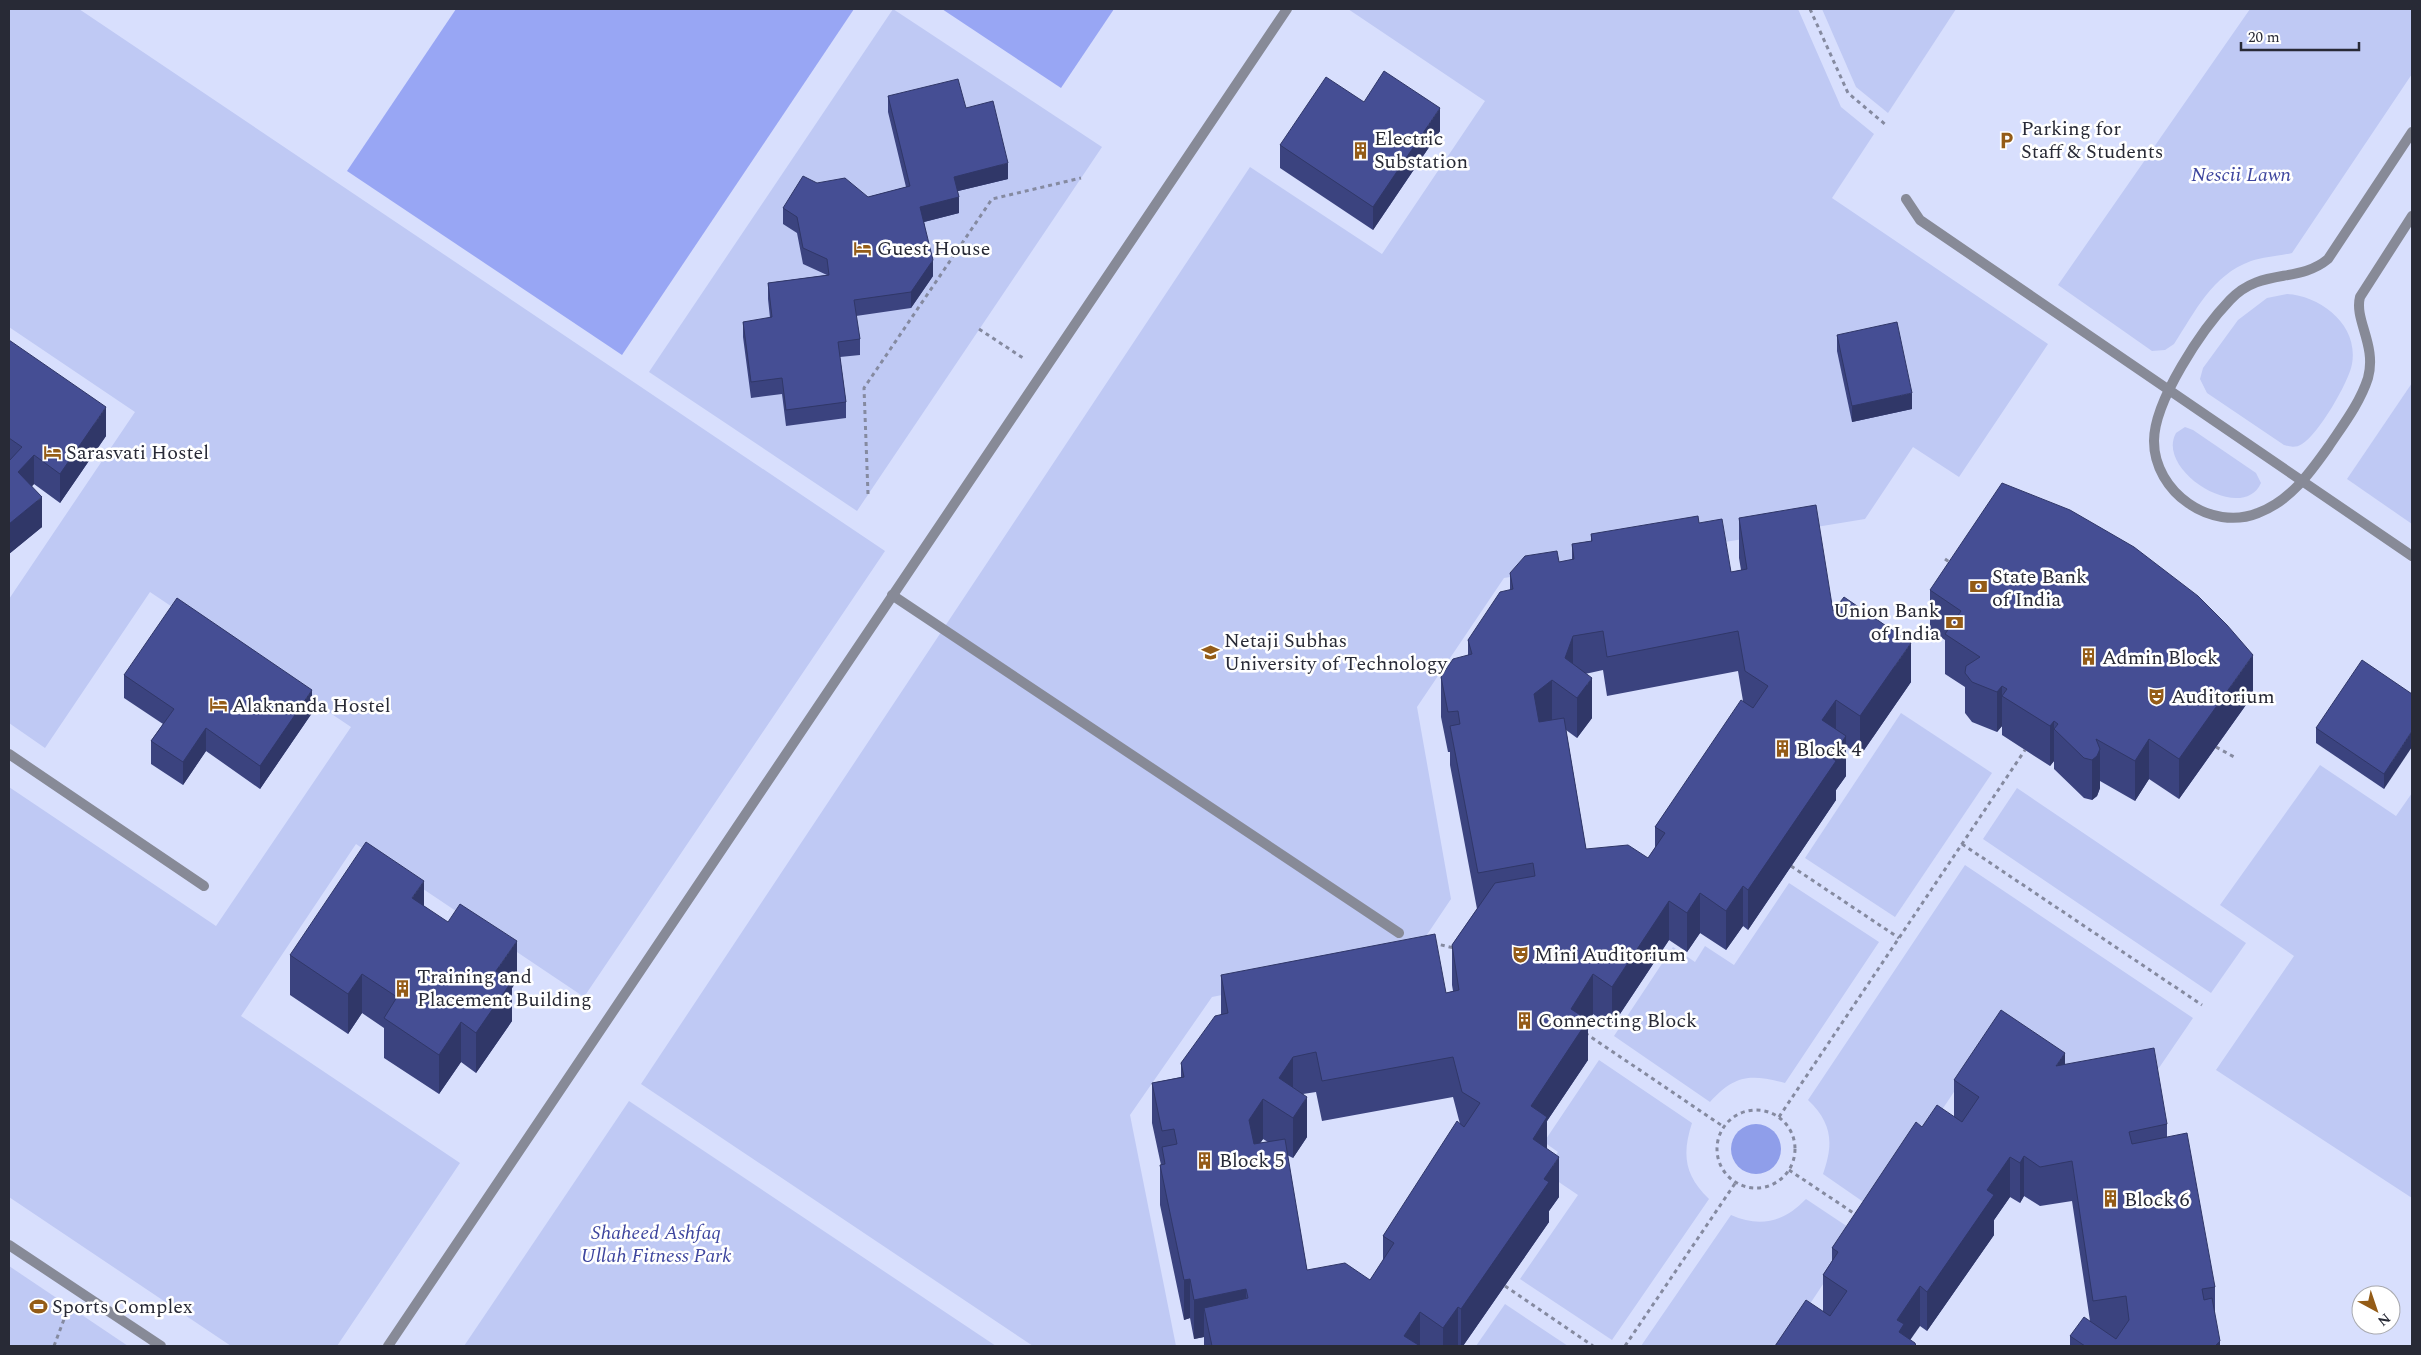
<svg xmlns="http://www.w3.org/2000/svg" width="2421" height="1355" viewBox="0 0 2421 1355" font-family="Spectral,serif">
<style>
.green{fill:#bfc9f4}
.forest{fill:#98a6f4}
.water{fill:#8f9eea}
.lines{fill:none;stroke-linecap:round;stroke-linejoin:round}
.path{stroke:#858aa0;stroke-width:3;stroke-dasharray:4 4;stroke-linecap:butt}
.lane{stroke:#878a97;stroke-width:10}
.wall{fill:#3b437f;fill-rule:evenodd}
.shaded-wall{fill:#303768}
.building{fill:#454e94;stroke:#303768;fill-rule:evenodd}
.labels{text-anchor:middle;stroke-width:5;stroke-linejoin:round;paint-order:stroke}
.poi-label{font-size:20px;fill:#282a36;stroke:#fff;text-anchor:start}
.park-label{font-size:20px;font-style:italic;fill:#3d459e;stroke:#fff}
</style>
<rect width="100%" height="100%" fill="#d8dffd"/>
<g class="green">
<polygon points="9,9 79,9 885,551 584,997 356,844 241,1016 460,1163 337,1346 231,1346 9,1197 9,787 216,926 351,727 150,592 45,748 9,723 9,599 135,412 9,327"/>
<polygon points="893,9 1102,147 857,511 649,372"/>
<polygon points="1348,9 1798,9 1841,107 1874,134 1832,198 2048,344 1959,477 1913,447 1865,519 1504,578 1417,707 1451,899 1412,957 1212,997 1130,1115 1176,1346 1033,1346 641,1084 1250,167 1382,254 1485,101"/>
<polygon points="1822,9 1956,9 1888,113 1856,87"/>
<path d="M2250 9H2412V74L2292 253C2279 256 2263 257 2251 261 2212 275 2195 312 2174 344L2165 350 2152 351 2058 285Z"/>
<path d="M2287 294C2321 296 2359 325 2352 364 2349 382 2318 435 2302 444 2296 448 2290 447 2284 445L2207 393 2200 379 2203 368 2238 320 2267 298Z"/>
<polygon points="2412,383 2412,524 2347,479"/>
<path d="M2185 427 2193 430 2256 473 2261 483C2242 525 2155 470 2176 433Z"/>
<polygon points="1901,713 1992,773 1895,917 1805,858"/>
<polygon points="2320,765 2396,816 2412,793 2412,1198 2216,1070 2294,956 2220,905"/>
<polygon points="2017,788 2246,943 2211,993 1983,839"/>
<path d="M1965 865 2193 1018 2148 1084 2072 1086 1992 1035 1875 1210 1823 1174C1834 1143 1832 1123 1808 1100Z"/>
<path d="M1789 883 1879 942 1785 1083C1751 1074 1735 1074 1710 1102L1614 1036 1673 947 1695 962 1705 946 1734 965Z"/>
<path d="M1599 1060 1692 1123C1682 1154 1684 1175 1709 1199L1612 1340 1520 1279 1578 1195 1544 1172 1558 1152 1544 1142Z"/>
<polygon points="629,1101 996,1346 464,1346"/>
<path d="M1806 1199 1857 1233 1782 1346H1641L1731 1215C1760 1228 1784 1222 1806 1199Z"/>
<polygon points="9,1266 128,1346 9,1346"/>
<polygon points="1505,1304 1568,1346 1476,1346"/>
</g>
<g class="forest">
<polygon points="456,9 854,9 622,355 347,171"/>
<polygon points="942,9 1114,9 1061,88"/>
</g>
<circle class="water" cx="1756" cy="1149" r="25"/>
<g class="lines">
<g class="path">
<polyline points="1810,9 1848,93 1886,125"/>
<polyline points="979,329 1023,358"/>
<polyline points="868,494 864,388 992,199 1081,178"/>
<polyline points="1945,559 1952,564"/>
<polyline points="2216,747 2236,758"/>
<polyline points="1962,844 2202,1005"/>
<polyline points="1791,866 1899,938"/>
<polyline points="1433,943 1454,948"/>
<polyline points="1585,1033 1724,1127"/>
<circle cx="1756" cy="1149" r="39"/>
<polyline points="1779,1117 2025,750"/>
<polyline points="1789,1170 1858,1216"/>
<polyline points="1505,1286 1593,1346"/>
<polyline points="54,1346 66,1314"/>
<polyline points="1625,1346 1736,1182"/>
</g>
<g class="lane">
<path d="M2412 132 2328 259C2298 284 2261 267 2230 300 2202 329 2154 401 2154 441 2154 492 2211 532 2258 513 2290 501 2310 473 2329 446 2343 425 2360 403 2368 378 2377 345 2354 320 2360 297L2412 216"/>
<polyline points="1906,199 1920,220 2412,556"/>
<polyline points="892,595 1399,933"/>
<polyline points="9,754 204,886"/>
<polyline points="9,1245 161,1346"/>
<polyline points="388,1346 1287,9"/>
</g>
</g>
<g class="wall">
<polygon points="888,96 966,108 1008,179 958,191 959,213 924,222 933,276 911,308 856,316 860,339 860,355 840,357 846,402 846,418 786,426 782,394 751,398 743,337 743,322 770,318 768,299 768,283 827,275 803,264 797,233 783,224 783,208 817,183 868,197 906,187 888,112"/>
<polygon points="1364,102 1440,131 1373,230 1280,168 1280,145"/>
<polygon points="1837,335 1912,409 1852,422 1837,351"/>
<polygon points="9,340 106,436 60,503 34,484 32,486 42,527 9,554"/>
<path d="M1739 518 1833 611 1911 682 1860 756 1846 746V776L1836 790V800L1748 930 1743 926 1726 950 1700 933 1687 952 1669 940 1612 1026 1593 1014 1588 1022V1060L1547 1121V1149L1559 1197 1549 1211V1222L1463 1346H1204V1337L1194 1339 1190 1318 1184 1320 1160 1205V1165H1161L1152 1123V1083L1181 1077V1063L1221 1014V975L1446 993 1453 991 1452 985V945L1477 909 1450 765V752H1448L1441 717V677L1468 655V640L1510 590V573L1559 562 1572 560V544L1591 541V534L1699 523 1731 572 1741 570 1739 558ZM1603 670 1607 696 1738 671 1743 701 1655 827V848L1648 858 1586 849 1566 730 1577 738 1592 718 1585 674ZM1316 1092 1322 1121 1453 1097 1460 1124 1383 1236V1261L1370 1280 1307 1270 1287 1155 1293 1158 1307 1137 1303 1094ZM1263 1139 1268 1142 1260 1143Z"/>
<polygon points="1930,590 2253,695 2179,799 2149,779 2135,801 2100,781 2100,788 2097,796 2092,800 2084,798 2054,769 2054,761 2050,766 2002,735 2002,726 1997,732 1972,722 1965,713 1965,687 1945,674 1945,640 1930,630"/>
<polygon points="124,675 312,713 260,789 206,751 183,785 151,764 151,741 163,724 124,698"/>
<polygon points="2412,694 2384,789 2316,743 2316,728"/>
<polygon points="424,906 517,981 512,988 512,1021 476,1073 461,1062 439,1094 384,1058 384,1028 362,1013 348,1034 290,995 290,955"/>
<polygon points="2065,1064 2167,1124 2167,1137 2215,1287 2215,1316 2220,1346 2070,1346 2070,1336 2090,1321 2072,1201 2040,1206 2024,1196 2020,1203 2010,1197 1994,1220 1994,1235 1927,1331 1920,1326 1775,1346 1823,1311 1823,1275 1832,1261 1832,1248 1922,1127 1954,1117 1954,1080"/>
</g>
<g class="shaded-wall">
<polygon points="1440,108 1440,131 1373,230 1373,207"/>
<polygon points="1008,163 1008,179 954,192 954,177"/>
<polygon points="959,197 959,213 920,223 920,207"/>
<polygon points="933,260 933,276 911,308 911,292"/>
<polygon points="1912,393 1912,409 1852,422 1852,406"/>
<polygon points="106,407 106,436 60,503 60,474"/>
<polygon points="34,455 34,484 18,501 18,472"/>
<polygon points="42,497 42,527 9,554 9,524"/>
<polygon points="1573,636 1573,676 1565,658"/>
<polygon points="1911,643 1911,682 1860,756 1860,716"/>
<polygon points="2253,655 2253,695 2179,799 2179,759"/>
<polygon points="1592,678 1592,718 1577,738 1577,698"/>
<polygon points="1552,680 1552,720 1534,734 1534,694"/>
<polygon points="2002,686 2002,726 1997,732 1997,692"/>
<polygon points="312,690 312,713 260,789 260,766"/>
<polygon points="1836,700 1836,739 1822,720"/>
<polygon points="2054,721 2054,761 2050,766 2050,726"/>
<polygon points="206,728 206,751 183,785 183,762"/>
<polygon points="2412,731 2412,747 2384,789 2384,774"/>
<polygon points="1846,736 1846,776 1836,790 1836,800 1748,930 1748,890 1831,757"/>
<polygon points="2149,739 2149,779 2135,801 2135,761"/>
<polygon points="2100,749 2100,788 2097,796 2092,800 2092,760"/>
<polygon points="424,881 424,920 412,898"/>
<polygon points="1743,886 1743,926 1726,950 1726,911"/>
<polygon points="1700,893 1700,933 1687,952 1687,913"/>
<polygon points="1669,901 1669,940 1612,1026 1612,987"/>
<polygon points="517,941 517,981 512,988 512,1021 476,1073 476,1033 496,971"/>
<polygon points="362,974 362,1013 348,1034 348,994"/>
<polygon points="1593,974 1593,1014 1588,1022 1588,1060 1547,1121 1547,1156 1533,1179 1531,1106 1571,1009"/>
<polygon points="461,1022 461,1062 439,1094 439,1055"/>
<polygon points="2065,1053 2065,1093 2056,1066"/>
<polygon points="1293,1057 1293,1096 1279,1078"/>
<polygon points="1307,1097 1307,1137 1293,1158 1293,1118"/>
<polygon points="1263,1099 1263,1139 1249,1160 1249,1120"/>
<polygon points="2024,1156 2024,1196 2020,1203 2020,1163"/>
<polygon points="1559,1157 1559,1197 1549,1211 1549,1222 1463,1346 1461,1346 1461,1309 1544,1179"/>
<polygon points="2010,1157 2010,1197 1994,1220 1994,1235 1927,1331 1927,1292 1987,1190"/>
<polygon points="1190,1279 1190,1318 1184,1320 1184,1280"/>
<polygon points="1920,1286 1920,1326 1906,1346 1897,1346 1897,1320"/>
<polygon points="1246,1289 1246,1328 1204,1308 1204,1337 1194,1339 1194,1300"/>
<polygon points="1458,1307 1458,1346 1443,1346 1443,1328"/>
<polygon points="1420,1312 1420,1346 1404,1336"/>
<polygon points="2220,1341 2220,1346 2215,1346"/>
</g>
<g class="building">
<polygon points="1384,71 1440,108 1373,207 1280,145 1326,77 1364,102"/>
<polygon points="958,79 966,108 993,101 1008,163 954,177 959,197 920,207 933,260 911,292 854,300 860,339 838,342 846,402 786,410 782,378 751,382 743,322 772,317 768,283 829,275 827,259 803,248 797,217 783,208 803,176 817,183 845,178 868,197 910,186 888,96"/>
<polygon points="1897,322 1912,393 1852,406 1837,335"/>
<polygon points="9,340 106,407 60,474 34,455 18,472 42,497 9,524 9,461 22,447 9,438"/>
<polygon points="2002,483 2070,510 2134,547 2198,596 2227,625 2253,655 2179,759 2149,739 2135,761 2096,739 2100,749 2097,756 2092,760 2084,758 2054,729 2058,724 2054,721 2050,726 2002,696 2007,689 2002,686 1997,692 1972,682 1965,673 1966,666 1980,657 1945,634 1961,611 1930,590"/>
<path d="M1816 505 1833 611 1844 597 1911 643 1860 716 1836 700 1822 720 1846 736 1831 757 1836 761 1748 890 1743 886 1726 911 1700 893 1687 913 1669 901 1612 987 1593 974 1571 1009 1588 1020 1531 1106 1547 1117 1533 1139 1559 1157 1544 1179 1549 1182 1461 1309 1458 1307 1443 1328 1420 1312 1404 1336 1420 1346H1212L1204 1308 1248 1298 1246 1289 1194 1300 1190 1279 1184 1280 1160 1165 1165 1164 1162 1147 1177 1144 1174 1129 1162 1131 1152 1083 1184 1077 1181 1063 1215 1016 1228 1013 1221 975 1435 934 1446 993 1459 990 1452 945 1495 883 1535 876 1533 863 1478 873 1450 726 1460 724 1458 711 1448 712 1441 677 1453 659 1472 654 1468 640 1500 592 1513 589 1510 573 1525 556 1557 551 1559 562 1574 559 1572 544 1592 541 1591 534 1698 516 1699 523 1722 519 1731 572 1747 569 1739 518ZM1603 631 1607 657 1738 631 1745 671 1768 686 1753 708 1741 700 1655 827 1665 833 1648 858 1628 845 1586 849 1564 718 1539 722 1534 694 1552 680 1577 698 1592 678 1565 658 1573 636ZM1316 1052 1322 1081 1453 1057 1462 1092 1480 1103 1464 1127 1457 1121 1383 1236 1394 1243 1370 1280 1345 1263 1307 1270 1285 1139 1254 1144 1249 1120 1263 1099 1293 1118 1307 1097 1279 1078 1293 1057Z"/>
<polygon points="177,598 312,690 260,766 206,728 183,762 151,741 174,709 124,675"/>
<polygon points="2362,660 2412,694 2412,731 2384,774 2316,728"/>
<polygon points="366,842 424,881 412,898 448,922 460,904 517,941 496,971 512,981 476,1033 461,1022 439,1055 384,1018 397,997 362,974 348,994 290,955"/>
<polygon points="2001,1010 2065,1053 2056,1066 2154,1048 2167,1124 2129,1132 2132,1144 2187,1133 2215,1287 2202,1289 2204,1300 2212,1298 2220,1341 2215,1346 2085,1346 2070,1336 2084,1317 2116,1339 2129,1320 2126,1296 2093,1301 2072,1161 2040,1167 2024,1156 2020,1163 2010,1157 1987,1190 1994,1195 1927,1292 1920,1286 1897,1320 1904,1324 1899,1332 1915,1343 1916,1346 1775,1346 1806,1300 1830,1316 1847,1291 1823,1275 1838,1252 1832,1248 1916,1122 1922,1127 1937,1105 1962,1122 1979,1097 1954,1080"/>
</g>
<defs>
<symbol id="parking-bare" viewBox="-9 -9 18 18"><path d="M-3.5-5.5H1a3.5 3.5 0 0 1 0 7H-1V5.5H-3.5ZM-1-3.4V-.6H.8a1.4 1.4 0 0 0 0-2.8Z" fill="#945c17" stroke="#fff" stroke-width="2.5" paint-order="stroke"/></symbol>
<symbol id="building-bare" viewBox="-9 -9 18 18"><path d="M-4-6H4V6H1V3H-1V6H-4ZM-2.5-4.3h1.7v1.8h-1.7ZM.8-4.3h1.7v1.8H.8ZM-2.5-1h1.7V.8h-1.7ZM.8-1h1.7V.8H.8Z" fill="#945c17" stroke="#fff" stroke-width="2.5" paint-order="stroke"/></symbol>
<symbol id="hotel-bare" viewBox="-9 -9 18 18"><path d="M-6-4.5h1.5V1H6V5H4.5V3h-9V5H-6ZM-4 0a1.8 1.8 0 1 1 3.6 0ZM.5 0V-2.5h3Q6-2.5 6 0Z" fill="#945c17" stroke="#fff" stroke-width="2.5" paint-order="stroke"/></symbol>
<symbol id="bank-bare" viewBox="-9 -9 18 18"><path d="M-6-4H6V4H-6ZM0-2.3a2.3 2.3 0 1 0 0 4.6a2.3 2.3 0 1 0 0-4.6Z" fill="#945c17" stroke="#fff" stroke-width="2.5" paint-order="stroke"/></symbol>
<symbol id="university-bare" viewBox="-9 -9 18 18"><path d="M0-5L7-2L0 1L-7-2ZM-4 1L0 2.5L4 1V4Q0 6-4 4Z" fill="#945c17" stroke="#fff" stroke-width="2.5" paint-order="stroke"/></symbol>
<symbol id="theatre-bare" viewBox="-9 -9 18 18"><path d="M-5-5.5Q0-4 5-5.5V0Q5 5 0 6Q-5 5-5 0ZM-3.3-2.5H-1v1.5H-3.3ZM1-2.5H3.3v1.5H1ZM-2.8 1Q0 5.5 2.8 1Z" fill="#945c17" stroke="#fff" stroke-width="2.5" paint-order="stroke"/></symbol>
<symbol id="stadium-bare" viewBox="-9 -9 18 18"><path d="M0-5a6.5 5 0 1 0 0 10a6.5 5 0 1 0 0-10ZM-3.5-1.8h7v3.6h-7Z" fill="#945c17" stroke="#fff" stroke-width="2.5" paint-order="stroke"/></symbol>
</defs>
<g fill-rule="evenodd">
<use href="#parking-bare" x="1994" y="128" width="25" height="25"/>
<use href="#building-bare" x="1348" y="138" width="25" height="25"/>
<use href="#hotel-bare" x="850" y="236" width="25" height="25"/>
<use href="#hotel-bare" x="40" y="440" width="25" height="25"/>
<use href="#bank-bare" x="1966" y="574" width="25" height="25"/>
<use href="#bank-bare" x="1942" y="610" width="25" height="25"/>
<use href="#university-bare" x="1198" y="640" width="25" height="25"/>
<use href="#building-bare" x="2076" y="644" width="25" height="25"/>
<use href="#theatre-bare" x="2144" y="684" width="25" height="25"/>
<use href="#hotel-bare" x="206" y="692" width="25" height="25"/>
<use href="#building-bare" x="1770" y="736" width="25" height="25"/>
<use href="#theatre-bare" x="1508" y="942" width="25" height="25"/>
<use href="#building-bare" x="390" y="976" width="25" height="25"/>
<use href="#building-bare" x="1512" y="1008" width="25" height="25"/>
<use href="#building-bare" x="1192" y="1148" width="25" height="25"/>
<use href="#building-bare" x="2098" y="1186" width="25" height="25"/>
<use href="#stadium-bare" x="26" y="1294" width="25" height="25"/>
</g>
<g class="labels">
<g class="poi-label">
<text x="2021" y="135">Parking for<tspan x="2021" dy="23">Staff &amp; Students</tspan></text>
<text x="1374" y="145">Electric<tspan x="1374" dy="23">Substation</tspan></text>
<text x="877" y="255">Guest House</text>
<text x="66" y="459">Sarasvati Hostel</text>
<text x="1992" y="583">State Bank<tspan x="1992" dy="23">of India</tspan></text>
<text x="1940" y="617" text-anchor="end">Union Bank<tspan x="1940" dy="23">of India</tspan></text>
<text x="1224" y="647">Netaji Subhas<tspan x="1224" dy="23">University of Technology</tspan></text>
<text x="2102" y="664">Admin Block</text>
<text x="2171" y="703">Auditorium</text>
<text x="232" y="712">Alaknanda Hostel</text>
<text x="1796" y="756">Block 4</text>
<text x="1534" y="961">Mini Auditorium</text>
<text x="417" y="983">Training and<tspan x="417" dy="23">Placement Building</tspan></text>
<text x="1538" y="1027">Connecting Block</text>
<text x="1219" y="1167">Block 5</text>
<text x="2124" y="1206">Block 6</text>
<text x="52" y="1313">Sports Complex</text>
</g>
<g class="park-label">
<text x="2241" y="181">Nescii Lawn</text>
<text x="656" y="1239">Shaheed Ashfaq<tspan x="656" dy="23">Ullah Fitness Park</tspan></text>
</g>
</g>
<rect width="2421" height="1355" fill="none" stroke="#282a36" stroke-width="20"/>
<g transform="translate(2376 1310) rotate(140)"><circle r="24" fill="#ffffff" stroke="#a9aaaf"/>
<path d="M0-4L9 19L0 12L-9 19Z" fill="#945c17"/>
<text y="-8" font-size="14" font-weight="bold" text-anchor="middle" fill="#282a36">N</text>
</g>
<path d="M2241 42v8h118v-8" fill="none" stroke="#282a36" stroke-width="2.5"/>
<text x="2248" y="42" font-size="15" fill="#282a36" stroke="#ffffff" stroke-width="4" paint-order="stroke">20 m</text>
</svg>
